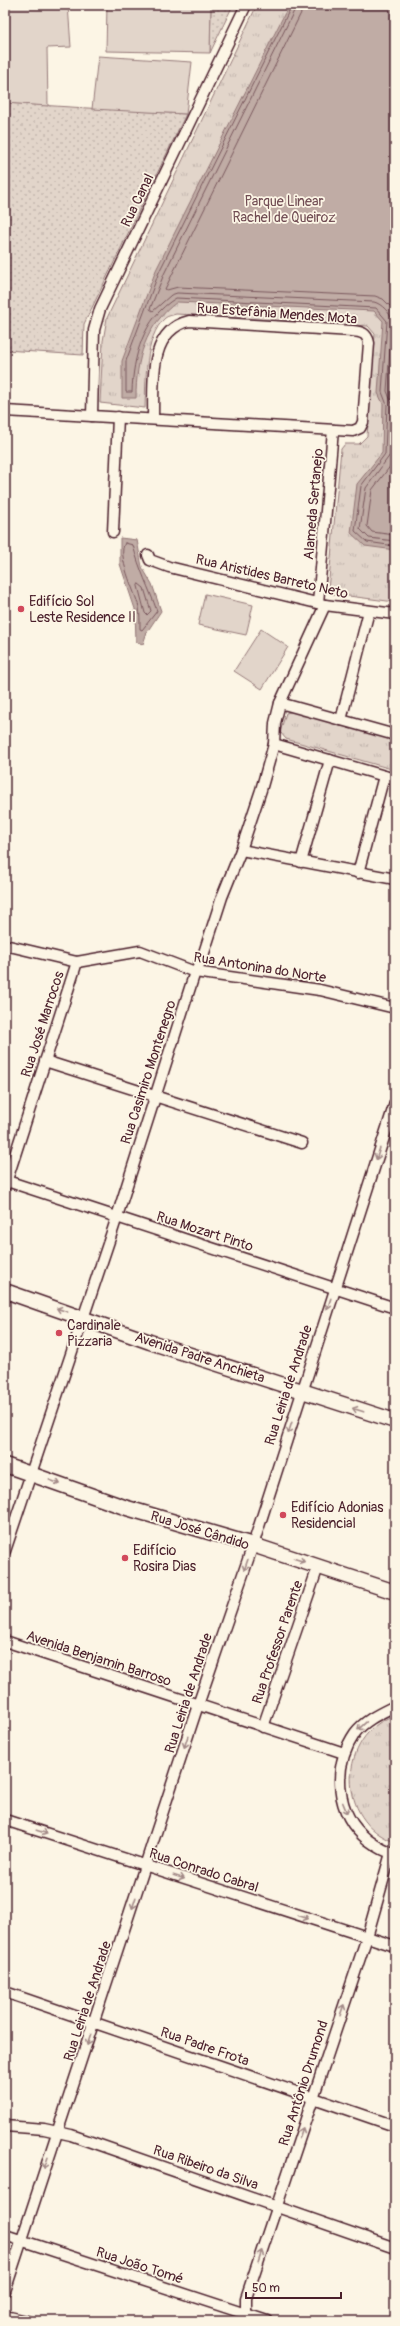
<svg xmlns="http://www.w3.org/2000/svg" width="400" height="2326" viewBox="0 0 400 2326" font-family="Pangolin,sans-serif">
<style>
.grass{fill:url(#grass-dots);stroke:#967a7a}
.park{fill:url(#park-tufts);stroke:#967a7a}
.pitch{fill:#e2d5ca;stroke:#967a7a}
.water{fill:#c0aca5;stroke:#917474}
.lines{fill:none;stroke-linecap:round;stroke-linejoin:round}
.shore{stroke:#79575c;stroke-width:1}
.street-casing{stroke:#4a1f2b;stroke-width:13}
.secondary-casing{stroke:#4a1f2b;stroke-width:17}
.street{stroke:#fcf5e5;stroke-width:10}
.secondary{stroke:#fcf5e5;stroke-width:14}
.oneway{stroke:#a38a88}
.poi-dot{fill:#d1495b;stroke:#fcf5e5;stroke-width:1.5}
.labels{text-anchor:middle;stroke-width:3.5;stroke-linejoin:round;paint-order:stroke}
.street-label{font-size:14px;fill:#4a1f2b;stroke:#fcf5e5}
.park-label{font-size:14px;fill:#704c53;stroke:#fcf5e5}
.poi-label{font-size:14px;fill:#4a1f2b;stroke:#fcf5e5;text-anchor:start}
</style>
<defs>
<pattern id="grass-dots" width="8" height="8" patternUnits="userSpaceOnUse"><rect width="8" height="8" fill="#e2d5ca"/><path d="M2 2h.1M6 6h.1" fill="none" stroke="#c3b6ae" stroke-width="1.8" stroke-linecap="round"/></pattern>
<pattern id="park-tufts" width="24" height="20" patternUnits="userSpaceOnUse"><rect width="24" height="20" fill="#e2d5ca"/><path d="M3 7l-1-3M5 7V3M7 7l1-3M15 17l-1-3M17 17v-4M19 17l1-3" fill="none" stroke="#c3b6ae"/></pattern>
</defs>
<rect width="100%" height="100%" fill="#fcf5e5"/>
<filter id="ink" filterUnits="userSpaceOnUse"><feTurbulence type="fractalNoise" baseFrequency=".025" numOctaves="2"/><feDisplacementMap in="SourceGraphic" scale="8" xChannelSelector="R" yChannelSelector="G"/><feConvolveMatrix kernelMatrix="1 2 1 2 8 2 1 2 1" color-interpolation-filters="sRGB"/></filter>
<g filter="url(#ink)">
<g class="grass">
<polygon points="211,5 233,5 210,53"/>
<polygon points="5,103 186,114 84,324 83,355 5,350"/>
</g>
<g class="park">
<path d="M257 5H395V602L333 594 328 590 341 449 345 444H359L367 436 375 334 368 326 176 314C173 315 167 316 165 318 144 337 146 383 145 408L100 403 103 341 107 318Z"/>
<polygon points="294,711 395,739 395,770 286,739 280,732 286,713"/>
<path d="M395 1715V1842C336 1822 337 1735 395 1715Z"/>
</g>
<g class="pitch">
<polygon points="5,5 68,5 71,47 47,48 48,106 5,103"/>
<polygon points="107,5 211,5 210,53 106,51"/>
<polygon points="98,56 192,62 186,114 92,109"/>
<polygon points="205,594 253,605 246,635 198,625"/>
<polygon points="261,629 288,647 262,689 234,671"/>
</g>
<g class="water">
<path d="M289 5H395V550L365 546 351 533 357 484 382 453 383 404 378 393 383 321 374 311 177 302C145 326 136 359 136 398H122V361L156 270Z"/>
<polygon points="120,538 137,540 142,567 152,584 161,611 147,632 143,644 136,642 135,609 120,564"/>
</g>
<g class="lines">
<g class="shore">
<path d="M292 5 159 272 126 361V392H132C133 357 143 318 176 298L376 308 387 321 382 392 387 405 385 454 361 486 355 531 367 542 395 546"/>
<path d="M297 5 164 274 150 309 153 311 171 295 177 293 374 302C382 304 390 313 392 320L387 391 392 404 390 455 366 488 360 529 369 538 395 541"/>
<polyline points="303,5 301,13 165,289 167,290 178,287 375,296 383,299 395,311"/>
<polyline points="395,460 372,490 367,526 372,532 395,535"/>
<path d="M125 543 133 545C139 569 149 588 157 611L142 630 140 629C140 621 140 614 139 607 135 592 116 555 125 543Z"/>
<polygon points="139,584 144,588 151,611 147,615 145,613 138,586"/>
</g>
<defs>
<g id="street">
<path d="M5 411 353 431 360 428 363 422 369 343C367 333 362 332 352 331L189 321C147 331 154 386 153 419"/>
<polyline points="92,416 94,330 100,309 246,5"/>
<polyline points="113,532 118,417"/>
<polyline points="148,555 150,560 169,567 325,605 395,614"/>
<polyline points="318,603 333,430"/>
<polyline points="280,703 395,735"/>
<polyline points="341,720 369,611"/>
<polyline points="274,744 395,779"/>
<polyline points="241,850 395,879"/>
<polyline points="301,862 330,760"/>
<polyline points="358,873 384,776"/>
<polyline points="5,945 77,962 140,951 195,972 320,990 395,1008"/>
<polyline points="45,1061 302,1143"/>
<polyline points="7,1181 395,1308"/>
<polyline points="5,1186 77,962"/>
<polyline points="5,1551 113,1229 195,972 202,959 222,897 241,850 261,790 274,744 275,723 280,703 325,605"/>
<polyline points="5,1641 344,1753"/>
<path d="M395 1706C381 1713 365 1720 355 1733 332 1767 335 1814 368 1840 376 1846 385 1852 395 1854"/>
<polyline points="263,1727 318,1567"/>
<polyline points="5,1820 395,1946"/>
<polyline points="5,1992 395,2126"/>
<polyline points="5,2126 44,2129 71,2135 395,2248"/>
<polyline points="5,2235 267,2321"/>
<polyline points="5,2291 198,1705 253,1545 395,1103"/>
<polyline points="5,2316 27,2321"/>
<polyline points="246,2321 246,2298 367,1937 391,1853"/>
</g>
<g id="secondary">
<polyline points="5,1291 150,1342 395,1421"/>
<polyline points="5,1465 127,1508 253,1545 395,1592"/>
</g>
</defs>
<use href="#street" class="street-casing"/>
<use href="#secondary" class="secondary-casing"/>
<use href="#street" class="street"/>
<use href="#secondary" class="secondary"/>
</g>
<defs><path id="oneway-shaft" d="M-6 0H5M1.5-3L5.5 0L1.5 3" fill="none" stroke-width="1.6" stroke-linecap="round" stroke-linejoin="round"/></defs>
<g class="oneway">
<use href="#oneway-shaft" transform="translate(378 1154) rotate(108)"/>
<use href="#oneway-shaft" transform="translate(329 1304) rotate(108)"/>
<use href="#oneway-shaft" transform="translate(62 1310) rotate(-161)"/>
<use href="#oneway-shaft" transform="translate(358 1410) rotate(-162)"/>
<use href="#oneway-shaft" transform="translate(290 1428) rotate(108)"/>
<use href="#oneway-shaft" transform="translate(55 1482) rotate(20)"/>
<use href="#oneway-shaft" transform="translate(299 1560) rotate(18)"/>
<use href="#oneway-shaft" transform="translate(246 1565) rotate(109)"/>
<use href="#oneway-shaft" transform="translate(362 1726) rotate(137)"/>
<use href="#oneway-shaft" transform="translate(186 1742) rotate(108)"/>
<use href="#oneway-shaft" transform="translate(345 1808) rotate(68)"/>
<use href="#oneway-shaft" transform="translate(42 1832) rotate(18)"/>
<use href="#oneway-shaft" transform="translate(179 1877) rotate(18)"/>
<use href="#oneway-shaft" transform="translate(134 1903) rotate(108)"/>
<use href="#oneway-shaft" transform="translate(303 1917) rotate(18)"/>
<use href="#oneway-shaft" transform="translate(342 2010) rotate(-71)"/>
<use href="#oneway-shaft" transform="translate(89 2040) rotate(109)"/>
<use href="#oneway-shaft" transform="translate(301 2133) rotate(-71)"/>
<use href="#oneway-shaft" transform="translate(46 2163) rotate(109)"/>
<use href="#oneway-shaft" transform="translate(260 2256) rotate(-72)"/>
</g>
</g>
<g class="poi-dot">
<circle cx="21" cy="609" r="4"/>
<circle cx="59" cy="1333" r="4"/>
<circle cx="283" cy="1515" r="4"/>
<circle cx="125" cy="1558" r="4"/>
</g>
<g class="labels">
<g class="street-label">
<text transform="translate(137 200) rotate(-64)" y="5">Rua Canal</text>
<text transform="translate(277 313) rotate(4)" y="5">Rua Estefânia Mendes Mota</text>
<text transform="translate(313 504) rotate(-85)" y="5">Alameda Sertanejo</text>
<text transform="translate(272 576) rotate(13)" y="5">Rua Aristides Barreto Neto</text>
<text transform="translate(260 967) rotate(9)" y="5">Rua Antonina do Norte</text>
<text transform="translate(42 1024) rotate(-72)" y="5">Rua José Marrocos</text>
<text transform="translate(148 1072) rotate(-72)" y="5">Rua Casimiro Montenegro</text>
<text transform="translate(205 1231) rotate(18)" y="5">Rua Mozart Pinto</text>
<text transform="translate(200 1357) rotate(18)" y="5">Avenida Padre Anchieta</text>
<text transform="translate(288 1385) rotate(-72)" y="5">Rua Leiria de Andrade</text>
<text transform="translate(200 1530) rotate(17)" y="5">Rua José Cândido</text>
<text transform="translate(277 1642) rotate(-71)" y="5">Rua Professor Parente</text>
<text transform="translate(99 1658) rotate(18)" y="5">Avenida Benjamin Barroso</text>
<text transform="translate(188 1693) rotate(-72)" y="5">Rua Leiria de Andrade</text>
<text transform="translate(204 1870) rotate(18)" y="5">Rua Conrado Cabral</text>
<text transform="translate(87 2001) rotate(-72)" y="5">Rua Leiria de Andrade</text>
<text transform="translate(205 2046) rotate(19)" y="5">Rua Padre Frota</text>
<text transform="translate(303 2083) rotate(-72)" y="5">Rua Antônio Drumond</text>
<text transform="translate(206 2167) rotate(19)" y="5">Rua Ribeiro da Silva</text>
<text transform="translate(140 2265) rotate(18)" y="5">Rua João Tomé</text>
</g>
<g class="park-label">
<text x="284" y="206">Parque Linear<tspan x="284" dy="16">Rachel de Queiroz</tspan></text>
</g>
<g class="poi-label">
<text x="29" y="606">Edifício Sol<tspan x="29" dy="16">Leste Residence II</tspan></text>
<text x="67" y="1330">Cardinale<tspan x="67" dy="16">Pizzaria</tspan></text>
<text x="291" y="1512">Edifício Adonias<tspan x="291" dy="16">Residencial</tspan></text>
<text x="133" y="1555">Edifício<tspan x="133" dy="16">Rosira Dias</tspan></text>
</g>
</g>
<rect width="400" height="2326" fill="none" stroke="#fcf5e5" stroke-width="20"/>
<rect x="10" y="10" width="380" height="2306" fill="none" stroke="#4a1f2b" stroke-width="1.5" filter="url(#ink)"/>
<path d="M246 2292v6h95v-6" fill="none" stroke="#4a1f2b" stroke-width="2"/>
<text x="252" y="2292" font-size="12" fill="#4a1f2b" stroke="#fcf5e5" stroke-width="3" paint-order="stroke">50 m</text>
</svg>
